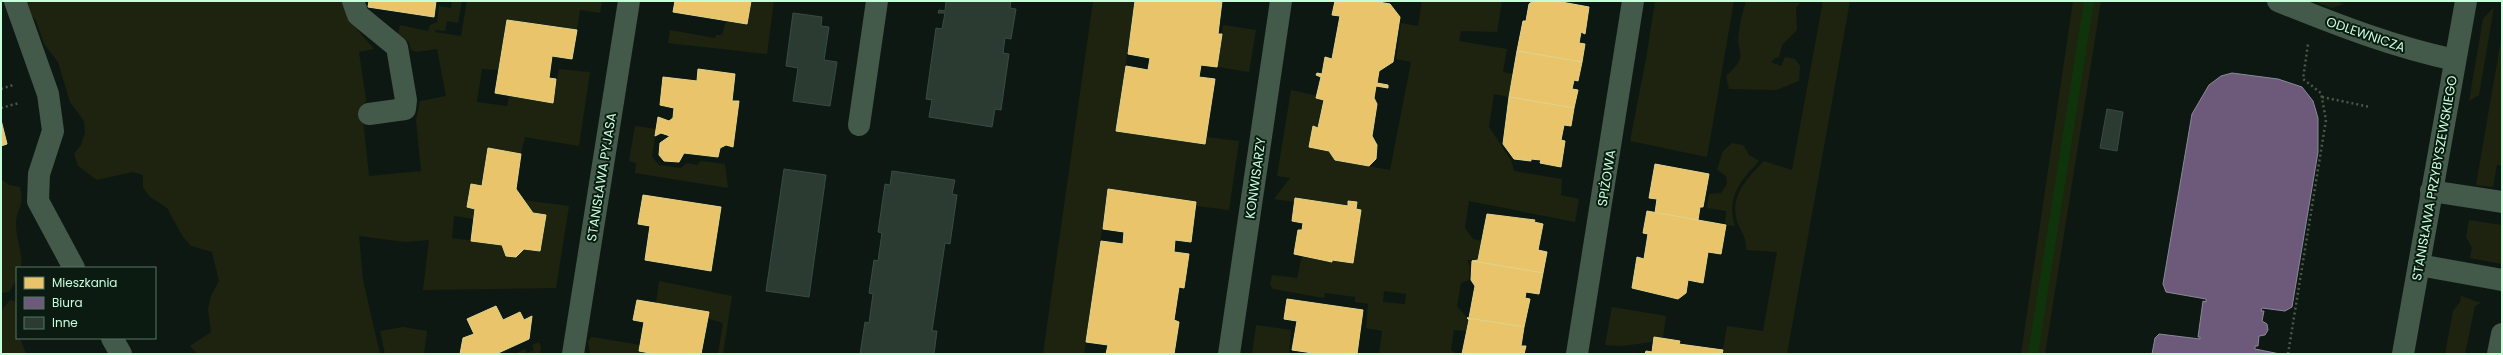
<svg xmlns="http://www.w3.org/2000/svg" width="2503" height="355" viewBox="0 0 2503 355" font-family="Poppins,sans-serif">
<style>
.green{fill:#1e2310;fill-rule:evenodd}
.homes{fill:#e9c46a;stroke:#dfd58c}
.offices{fill:#6d597a;stroke:#888a97}
.lines{fill:none;stroke-linecap:round;stroke-linejoin:round}
.stream{stroke:#0f330a;stroke-width:10}
.building{fill:#2b3b32;stroke:#384c41}
.path{stroke:#4a5945;stroke-width:2.5;stroke-dasharray:2 3;stroke-linecap:butt}
.minor{stroke:#435949;stroke-width:22}
.labels{text-anchor:middle;stroke-width:4;stroke-linejoin:round;paint-order:stroke}
.street-label{font-size:13px;fill:#c7feda;stroke:#0b1b12}
</style>
<rect width="100%" height="100%" fill="#0e1813"/>
<g class="green">
<polygon points="15,1 343,1 348,19 374,49 359,52 366,100 362,110 369,176 421,171 416,120 420,101 446,96 437,49 417,52 411,50 409,42 398,34 400,25 428,31 430,25 437,22 439,6 451,8 452,1 462,1 458,23 447,21 445,31 435,30 435,32 461,36 467,1 602,1 600,13 580,10 577,30 507,20 499,70 482,69 477,102 507,106 509,96 552,103 559,69 590,72 579,146 525,137 521,154 488,148 482,186 471,185 467,207 475,209 474,219 454,216 452,238 502,245 506,256 516,257 524,249 540,251 546,215 533,213 523,200 569,206 556,288 423,290 429,240 405,242 359,236 363,280 380,354 198,354 190,346 211,332 208,309 211,296 219,281 212,252 191,246 183,237 167,208 149,196 143,187 143,175 133,172 97,180 78,166 74,154 81,145 85,133 84,121 70,102 58,62 44,44 36,20"/>
<polygon points="751,1 774,1 767,54 668,43 670,30 715,38 716,35 722,35 726,21 747,24"/>
<polygon points="1093,1 1135,1 1116,131 1204,144 1206,137 1239,141 1229,210 1196,206 1195,202 1108,189 1084,354 1043,354"/>
<path d="M1422 1H1502L1497 32 1461 31 1459 41 1507 49 1503 72 1513 74 1509 97 1494 94 1489 127 1511 160 1514 171 1562 179 1561 195 1579 199 1575 222 1469 201 1465 228 1473 239 1482 241 1478 260H1467L1470 267 1469 280 1461 283 1457 306 1469 320 1466 331 1454 330 1451 350 1457 354H1379L1382 331 1366 328 1368 304 1355 302V297L1325 293 1324 298 1273 289 1270 284 1272 275 1297 278 1302 256 1332 262V260L1353 263 1361 211 1356 209 1357 202 1348 201V206L1296 198 1295 202 1274 199 1290 178 1277 176 1291 90 1317 96V98L1324 100 1318 128 1313 127 1309 147 1329 151 1335 160 1390 170 1411 62 1396 59 1401 23 1418 26ZM1384 291 1406 294 1405 304 1383 302Z"/>
<polygon points="1655,1 1734,1 1707,157 1630,141 1646,59"/>
<path d="M1746 1 1800 3 1796 8 1797 30 1782 45 1779 57 1775 58 1771 62 1781 66 1785 57 1795 59 1800 66 1799 81 1776 90 1729 89 1726 76C1751 53 1735 56 1739 32 1740 22 1743 11 1746 1Z"/>
<path d="M1823 1H1850L1787 354H1722L1727 326 1763 331 1777 252 1746 250C1747 239 1742 233 1738 224 1728 197 1747 178 1764 161L1792 170Z"/>
<polygon points="2073,1 2086,1 2031,354 2021,354"/>
<polygon points="2092,1 2101,1 2045,354 2035,354"/>
<polygon points="2313,1 2336,1 2344,4 2332,8"/>
<polygon points="2494,7 2479,95 2469,101 2483,19"/>
<polygon points="1223,25 1256,30 1249,72 1217,67"/>
<polygon points="2502,34 2502,165 2497,165 2493,187 2476,185"/>
<polygon points="635,126 656,129 652,157 659,165 681,168 687,163 697,165 701,161 725,164 728,188 635,173 636,163 629,161"/>
<path d="M1732 143 1743 145 1749 155 1759 161C1740 181 1726 198 1735 226L1725 225 1726 211 1707 208 1709 194 1721 193 1727 184 1726 176 1717 170 1723 151Z"/>
<path d="M1 179 9 185 20 187C25 208 16 208 16 224 16 239 23 252 21 268H17V279L9 292 1 293Z"/>
<polygon points="2469,220 2502,225 2502,264 2470,258 2472,248 2466,237"/>
<polygon points="659,281 732,296 723,354 718,354 723,323 656,303"/>
<polygon points="2461,296 2481,303 2475,306 2465,354 2445,354 2453,311 2460,302"/>
<polygon points="10,300 17,302 17,338 20,338 26,354 1,354 1,311"/>
<polygon points="1612,307 1666,316 1663,338 1654,337 1653,342 1622,346 1605,345"/>
<polygon points="1256,325 1291,330 1289,354 1252,354"/>
<polygon points="403,327 427,331 424,354 385,354 380,331"/>
<polygon points="592,337 640,345 639,351 650,354 590,354 588,341"/>
<polygon points="539,342 541,347 540,354 514,354 525,349 527,353 534,350 532,345"/>
</g>
<g class="homes">
<polygon points="369,1 436,1 434,17 368,7"/>
<polygon points="675,1 751,1 747,24 673,12"/>
<polygon points="1135,1 1222,1 1218,34 1222,34 1217,67 1201,65 1199,77 1215,79 1205,144 1116,131 1126,66 1148,70 1150,58 1128,54"/>
<polygon points="1335,1 1373,1 1390,4 1400,17 1393,62 1379,71 1377,83 1388,85 1388,88 1376,86 1374,98 1377,104 1372,136 1377,145 1376,159 1369,166 1335,160 1329,151 1309,147 1313,126 1318,128 1324,100 1316,98 1321,77 1316,75 1317,73 1322,74 1325,57 1332,59 1340,16 1332,15"/>
<polygon points="1533,1 1556,1 1589,7 1585,34 1581,32 1579,43 1585,44 1582,62 1517,51 1523,21 1526,21 1529,4"/>
<polygon points="507,20 577,30 572,59 552,56 549,78 556,79 553,103 495,93"/>
<polygon points="1517,51 1582,62 1578,81 1574,80 1572,89 1578,90 1574,108 1509,97"/>
<polygon points="698,69 735,74 732,101 739,101 733,147 726,145 720,148 718,157 684,153 679,162 664,161 659,155 660,143 670,136 661,133 655,136 658,117 669,121 673,118 674,108 660,105 663,77 697,81"/>
<polygon points="1509,97 1574,108 1571,126 1564,125 1561,140 1565,141 1561,167 1540,163 1541,160 1531,159 1531,161 1514,159 1503,144"/>
<polygon points="1,120 7,144 1,146"/>
<polygon points="488,148 521,154 516,189 533,213 546,215 540,251 524,249 516,257 506,256 502,245 471,241 475,209 467,207 471,184 482,186"/>
<polygon points="1655,164 1709,174 1703,207 1700,207 1698,220 1655,213 1657,199 1649,198"/>
<polygon points="1108,189 1196,202 1191,242 1175,240 1174,252 1189,254 1184,288 1179,287 1174,320 1179,322 1174,354 1106,354 1108,345 1086,342 1101,241 1123,244 1124,232 1103,229"/>
<polygon points="643,195 721,207 711,271 645,260 650,226 638,224"/>
<polygon points="1295,198 1348,206 1348,201 1357,202 1356,209 1361,210 1353,263 1332,260 1332,262 1294,254 1298,230 1302,230 1303,223 1292,221"/>
<polygon points="1647,211 1726,225 1721,254 1708,252 1703,283 1688,280 1686,293 1678,299 1632,288 1637,257 1644,259 1648,234 1643,233"/>
<polygon points="1487,214 1535,220 1534,222 1543,224 1538,250 1547,252 1543,273 1472,261 1478,260"/>
<polygon points="1472,261 1543,273 1539,294 1526,292 1525,298 1530,299 1524,327 1467,318 1469,318 1475,286 1471,280"/>
<polygon points="1287,299 1363,310 1357,354 1320,354 1292,350 1297,321 1284,319"/>
<polygon points="637,300 709,312 701,354 655,354 639,351 644,322 633,320"/>
<polygon points="496,306 503,320 520,312 524,320 532,316 529,339 496,354 460,354 463,338 474,334 467,319"/>
<polygon points="1467,318 1524,327 1521,346 1526,346 1524,354 1462,354 1469,320"/>
<polygon points="1654,337 1680,341 1679,344 1723,350 1722,354 1645,354 1646,351 1652,352"/>
</g>
<polygon class="offices" points="2232,73 2278,79 2302,87 2313,101 2318,118 2318,152 2292,307 2285,311 2262,308 2261,311 2264,311 2262,321 2267,324 2268,330 2265,335 2259,336 2258,346 2255,346 2255,349 2280,354 2152,354 2155,338 2159,334 2200,339 2200,337 2198,337 2203,301 2206,302 2206,299 2166,292 2163,284 2192,114 2209,85 2221,76"/>
<g class="lines">
<polyline class="stream" points="2033,354 2089,1"/>
</g>
<g class="building">
<polygon points="946,1 1011,1 1010,8 1016,9 1011,39 1005,38 1003,53 1009,54 1001,110 995,109 992,127 929,117 932,100 926,99 936,28 942,29 945,13 938,13 939,10 945,11"/>
<polygon points="793,13 822,17 821,26 829,27 824,60 837,62 830,106 793,101 798,68 786,66"/>
<polygon points="2107,109 2123,112 2117,151 2100,148"/>
<polygon points="784,169 826,175 809,297 766,291"/>
<polygon points="892,171 955,180 952,194 957,195 950,244 945,243 932,331 937,331 934,354 860,354 865,322 869,323 873,294 869,293 874,260 878,261 882,233 878,232 885,184 890,185"/>
</g>
<g class="lines">
<g class="path">
<polyline points="1,89 13,85"/>
<polyline points="2322,97 2370,107"/>
<polyline points="1,108 19,103"/>
<polyline points="2288,354 2326,120 2321,93 2303,79 2308,44"/>
</g>
<g class="minor">
<polyline points="15,1 48,94 53,131 39,174 38,201 74,268"/>
<polyline points="353,1 358,15 397,47 406,100 405,109 369,114"/>
<path d="M2278 1C2337 25 2394 47 2455 60"/>
<polyline points="859,125 877,1"/>
<polyline points="2431,191 2502,202"/>
<polyline points="2419,265 2502,280"/>
<polyline points="112,338 121,354"/>
<polyline points="573,354 629,1"/>
<polyline points="1229,354 1281,1"/>
<polyline points="1577,354 1633,1"/>
<polyline points="2403,354 2466,1"/>
<polyline points="2498,354 2502,334"/>
</g>
</g>
<g class="labels">
<g class="street-label">
<text transform="translate(2366 34) rotate(19)" y="5">ODLEWNICZA</text>
<text transform="translate(601 177) rotate(-81)" y="5">STANISŁAWA PYJASA</text>
<text transform="translate(1255 178) rotate(-82)" y="5">KONWISARZY</text>
<text transform="translate(1606 178) rotate(-81)" y="5">SPIŻOWA</text>
<text transform="translate(2434 178) rotate(-80)" y="5">STANISŁAWA PRZYBYSZEWSKIEGO</text>
</g>
</g>
<rect width="2503" height="355" fill="none" stroke="#c7feda" stroke-width="4"/>
<rect x="16" y="267" width="140" height="72" fill="#0b1b12" stroke="#567662"/>
<rect x="24" y="277" width="20" height="12" fill="#e9c46a" stroke="#567662"/>
<text x="52" y="287" font-size="12" fill="#c7feda">Mieszkania</text>
<rect x="24" y="297" width="20" height="12" fill="#6d597a" stroke="#567662"/>
<text x="52" y="307" font-size="12" fill="#c7feda">Biura</text>
<rect x="24" y="317" width="20" height="12" fill="#2b3b32" stroke="#567662"/>
<text x="52" y="327" font-size="12" fill="#c7feda">Inne</text>
</svg>
